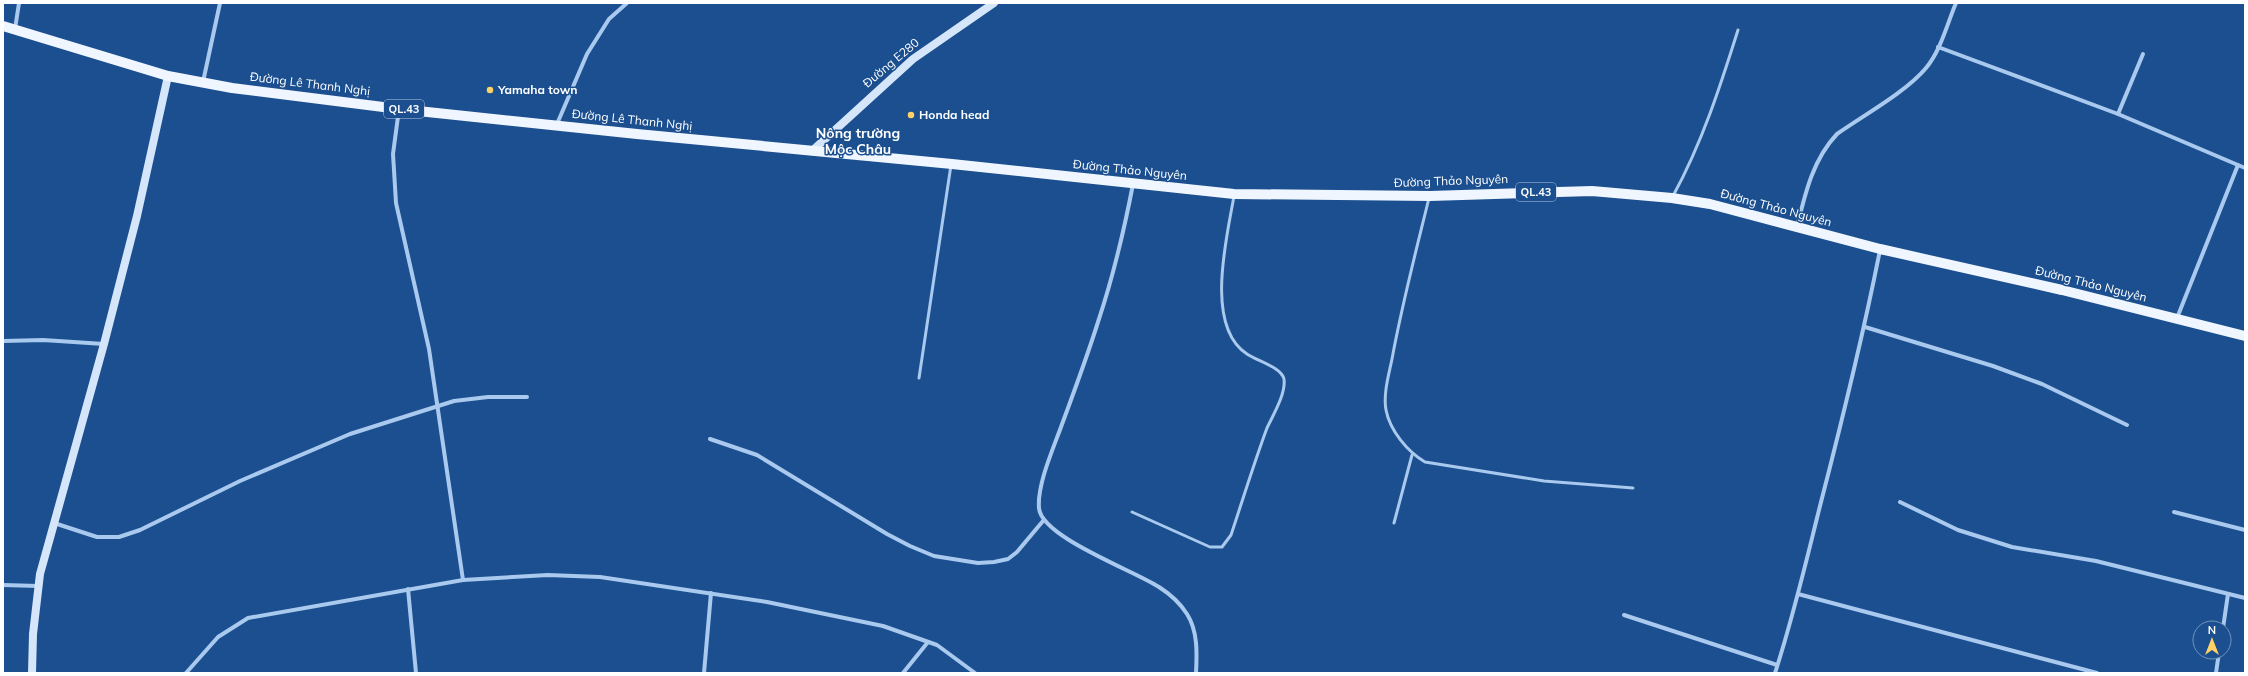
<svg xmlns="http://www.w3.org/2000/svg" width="2248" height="676" viewBox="0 0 2248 676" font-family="Mulish,sans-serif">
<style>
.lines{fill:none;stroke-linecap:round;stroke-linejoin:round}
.lane{stroke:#a9c9ee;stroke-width:3}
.street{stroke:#a9c9ee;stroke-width:4}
.secondary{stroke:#d6e6fa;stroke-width:8}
.primary{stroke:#f0f6ff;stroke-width:10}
.poi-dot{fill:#ffd166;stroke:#1b4f8f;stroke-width:1.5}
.labels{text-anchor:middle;stroke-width:3;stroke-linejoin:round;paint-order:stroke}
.shield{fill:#1b4f8f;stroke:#bbcadd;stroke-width:1}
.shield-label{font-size:11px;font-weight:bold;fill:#fff}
.street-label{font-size:12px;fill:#fff;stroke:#1b4f8f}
.poi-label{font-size:12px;font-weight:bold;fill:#fff;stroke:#1b4f8f;text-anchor:start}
.quarter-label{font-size:14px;font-weight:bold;fill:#fff;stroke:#1b4f8f}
</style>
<rect width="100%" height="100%" fill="#1b4f8f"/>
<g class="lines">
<g class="lane">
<path d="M1673 196C1702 143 1720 87 1738 30"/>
<path d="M1429 198C1416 251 1402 304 1392 359 1389 374 1383 394 1386 410 1390 431 1408 452 1425 462L1544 481 1633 488"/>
<polyline points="919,378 951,165"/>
<path d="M1132 512 1210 547H1222L1231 535C1243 499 1254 463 1267 428 1273 415 1286 394 1284 379 1281 367 1257 361 1247 354 1204 326 1227 237 1234 196"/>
<polyline points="1394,523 1412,455"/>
</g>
<g class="street">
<polyline points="15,29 19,3"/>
<polyline points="1938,47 2118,114 2245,168"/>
<polyline points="203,82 220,3"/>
<polyline points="399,109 393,154 396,203 429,349 463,580"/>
<polyline points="2118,114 2143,54"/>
<polyline points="557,124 587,54 609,19 627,3"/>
<path d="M1133 184C1124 231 1113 277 1098 322 1087 357 1074 392 1061 427 1053 449 1037 485 1039 508 1041 537 1135 571 1159 587 1170 594 1180 603 1187 614 1198 631 1197 654 1196 673"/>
<path d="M1797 227C1805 194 1813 159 1837 134 1864 115 1906 92 1926 68 1941 50 1947 24 1956 3"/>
<polyline points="2177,318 2238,165"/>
<polyline points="1865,327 1993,366 2042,384 2127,425"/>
<polyline points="3,341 43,340 104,344"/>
<polyline points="710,439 757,455 887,534 910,546 934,556 978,563 994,562 1008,559 1017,552 1043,521"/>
<polyline points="1900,502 1958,530 2012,547 2096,561 2245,598"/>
<polyline points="2174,512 2245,530"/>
<polyline points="54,523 97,537 119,537 140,530 240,481 350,434 454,401 488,397 527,397"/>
<polyline points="3,585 38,586"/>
<polyline points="408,589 416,673"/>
<polyline points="1798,594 2097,673"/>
<polyline points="1624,615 1777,665"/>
<polyline points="2223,628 2228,594"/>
<polyline points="186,673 218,637 248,618 463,580 548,575 600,577 767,602 883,626 937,645 975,673"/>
<polyline points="704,673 711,593"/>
<polyline points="903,673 928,642"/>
<path d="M1775 673C1793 618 1806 562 1820 506 1842 421 1863 336 1880 250"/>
<polyline points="2216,673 2219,652"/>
</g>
<g class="secondary">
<polyline points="812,151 913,59 994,3"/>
<polyline points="32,673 33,634 40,574 104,344 137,216 168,76"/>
</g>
<polyline class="primary" points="3,26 168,76 232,88 399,109 637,134 952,164 1234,194 1430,196 1592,191 1672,198 1710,204 1880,249 2062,290 2245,336"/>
</g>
<g class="poi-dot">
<circle cx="490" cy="90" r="4"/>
<circle cx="911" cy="115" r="4"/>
</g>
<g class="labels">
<g class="shield">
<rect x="384" y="100" width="40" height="18" rx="3"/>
<rect x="1516" y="183" width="40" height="18" rx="3"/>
</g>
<g class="shield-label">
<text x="404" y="113">QL.43</text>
<text x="1536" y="196">QL.43</text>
</g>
<g class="street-label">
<text transform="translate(891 63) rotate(-40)" y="4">Đường E280</text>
<text transform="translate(310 84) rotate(7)" y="4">Đường Lê Thanh Nghị</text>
<text transform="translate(632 120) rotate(6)" y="4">Đường Lê Thanh Nghị</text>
<text transform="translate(1130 170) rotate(6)" y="4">Đường Thảo Nguyên</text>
<text transform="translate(1451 181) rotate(-2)" y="4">Đường Thảo Nguyên</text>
<text transform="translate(1776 208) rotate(15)" y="4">Đường Thảo Nguyên</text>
<text transform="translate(2091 284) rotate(14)" y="4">Đường Thảo Nguyên</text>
</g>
<g class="poi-label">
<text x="498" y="94">Yamaha town</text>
<text x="919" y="119">Honda head</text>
</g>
<g class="quarter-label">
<text x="858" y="138">Nông trường<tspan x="858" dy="16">Mộc Châu</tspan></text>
</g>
</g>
<rect width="2248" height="676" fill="none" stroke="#ffffff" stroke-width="8"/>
<g transform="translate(2212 640)"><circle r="19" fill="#1b4f8f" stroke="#7695bc"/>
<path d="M0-3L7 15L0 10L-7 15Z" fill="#ffd166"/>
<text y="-6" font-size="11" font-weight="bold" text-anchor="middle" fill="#ffffff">N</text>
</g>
</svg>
